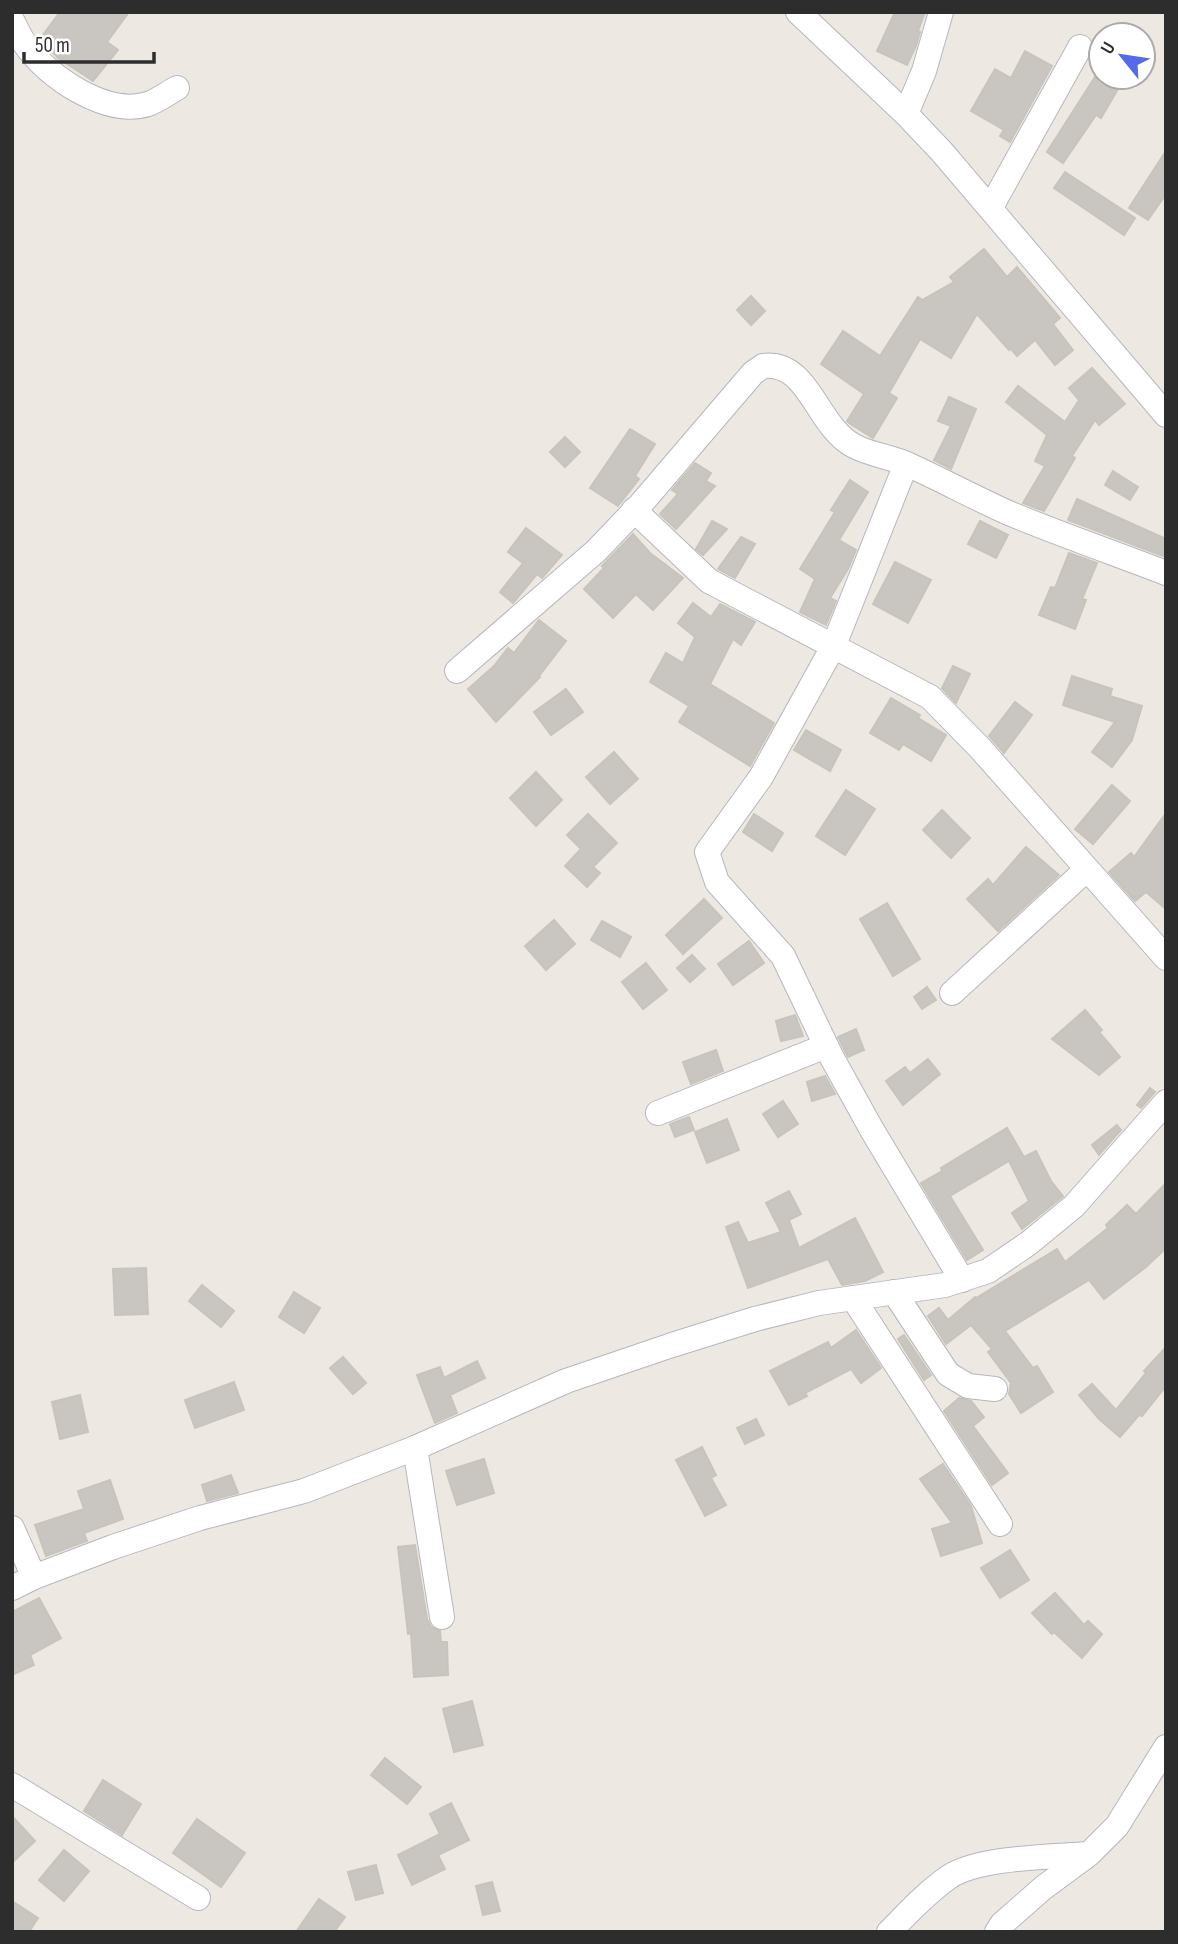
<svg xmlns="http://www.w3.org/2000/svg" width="1178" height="1944" viewBox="0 0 1178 1944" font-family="'Sofia Sans Condensed',sans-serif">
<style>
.building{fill:#c9c5c0;stroke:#c9c4bb;stroke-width:2}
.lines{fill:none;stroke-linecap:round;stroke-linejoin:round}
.minor-casing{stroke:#b5b7bf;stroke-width:26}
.minor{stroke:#fff;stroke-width:24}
</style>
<rect width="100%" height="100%" fill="#ede9e2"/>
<g class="building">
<polygon points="60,12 129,12 107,42 118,50 93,81 58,58 40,39"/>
<polygon points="895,12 925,12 918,31 920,32 916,46 907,65 877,51"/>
<polygon points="1025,51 1052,66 1010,142 1000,136 1004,130 971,111 995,69 1011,78"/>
<polygon points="1095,77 1125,77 1101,118 1096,115 1063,163 1047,152"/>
<polygon points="1166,151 1166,194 1148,220 1129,208"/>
<polygon points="1065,172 1135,218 1124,235 1054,188"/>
<polygon points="984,249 1007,277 1017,267 1060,318 1053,324 1073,350 1055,365 1035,340 1017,356 1010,348 1009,350 977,314 951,358 920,339 889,393 897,398 873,438 849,423 847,421 864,394 821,364 843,331 880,356 918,297 922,300 954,282 950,277"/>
<polygon points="751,296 765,311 751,325 737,310"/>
<polygon points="1092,368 1125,404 1099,425 1095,420 1072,456 1075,458 1044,511 1023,503 1045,466 1035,461 1047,435 1006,402 1018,386 1065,422 1079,400 1069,388"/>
<polygon points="949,397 976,409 951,469 934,460 951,426 938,421"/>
<polygon points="630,429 655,444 635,476 639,479 618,506 590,488"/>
<polygon points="565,437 580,452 565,467 550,452"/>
<polygon points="695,463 711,473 706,481 715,486 676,529 660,514 678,494 672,490"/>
<polygon points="1113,471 1138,487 1130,500 1105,485"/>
<polygon points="850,480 868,492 839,540 856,550 848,569 830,598 836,601 826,625 800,612 815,579 800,569 835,512 831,510"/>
<polygon points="1077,499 1166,539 1166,557 1068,520"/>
<polygon points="712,521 727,529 703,555 696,549"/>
<polygon points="980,521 1008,535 996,558 968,544"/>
<polygon points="526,528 562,555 542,578 537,574 513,603 500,592 523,563 508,552"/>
<polygon points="633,534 650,553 683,578 653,610 636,594 613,618 584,589 604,568 602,566"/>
<polygon points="741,537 755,544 735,578 718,569"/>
<polygon points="1069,553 1097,563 1082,599 1086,600 1075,629 1039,615 1051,587 1055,588"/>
<polygon points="895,562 931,580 908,623 873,604"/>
<polygon points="693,603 711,617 720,604 755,622 741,645 733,639 710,684 774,723 750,766 679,722 689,706 650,682 666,653 683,663 695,637 678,623"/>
<polygon points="539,620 566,641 539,676 540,677 496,722 468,689 494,666 508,648 514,653"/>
<polygon points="953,666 970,674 956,703 942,688"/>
<polygon points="1072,676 1112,689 1110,696 1142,706 1132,740 1112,767 1092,752 1115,722 1063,705"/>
<polygon points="566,689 583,712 551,735 534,712"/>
<polygon points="891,698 920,715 918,718 946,735 931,761 903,744 899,750 870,733"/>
<polygon points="1015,702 1032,715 1004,753 989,736"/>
<polygon points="806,730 841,750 830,771 794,750"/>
<polygon points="614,752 638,779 610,804 586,777"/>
<polygon points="536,772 562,800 536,826 510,798"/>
<polygon points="1112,785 1130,801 1093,844 1075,829"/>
<polygon points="846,790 875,809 845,855 816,836"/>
<polygon points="942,810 970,838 951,858 923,830"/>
<polygon points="1166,813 1166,909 1146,892 1135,901 1109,872 1131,853 1134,857"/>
<polygon points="588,814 617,843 593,867 600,873 587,887 565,866 581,849 567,835"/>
<polygon points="754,814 783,833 772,851 743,832"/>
<polygon points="1026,847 1059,875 998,931 967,899 988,879 993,885"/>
<polygon points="704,899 722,918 683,954 666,935"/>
<polygon points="887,903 920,959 893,976 860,919"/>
<polygon points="554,920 575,944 546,970 525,946"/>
<polygon points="602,921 631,937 620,957 591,940"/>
<polygon points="749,941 764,963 733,985 718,964"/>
<polygon points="692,955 705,969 690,982 677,968"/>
<polygon points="646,963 667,990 643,1009 622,982"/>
<polygon points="927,987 936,1000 922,1009 914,997"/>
<polygon points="1085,1010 1102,1030 1099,1032 1120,1057 1099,1075 1052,1039"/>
<polygon points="795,1015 803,1036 781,1041 776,1021"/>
<polygon points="856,1029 864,1050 848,1057 838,1037"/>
<polygon points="716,1050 723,1071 691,1084 683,1062"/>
<polygon points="928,1059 940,1074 903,1105 886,1081 905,1067 910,1073"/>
<polygon points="825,1076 835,1094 812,1101 807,1082"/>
<polygon points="1150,1088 1155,1092 1141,1108 1137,1105"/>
<polygon points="783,1101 798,1124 778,1137 763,1114"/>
<polygon points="689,1117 694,1130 675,1137 670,1124"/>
<polygon points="727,1119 739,1150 707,1163 695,1132"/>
<polygon points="1117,1125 1121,1130 1099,1155 1092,1145"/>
<polygon points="1007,1128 1024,1157 1036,1151 1051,1181 1063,1196 1022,1229 1012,1213 1029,1201 1009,1161 950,1196 983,1250 967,1260 921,1183 942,1171 941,1168"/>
<polygon points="1166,1183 1166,1248 1146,1267 1104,1299 1089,1280 1005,1331 1033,1368 1037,1366 1053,1392 1021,1413 1009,1394 1011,1383 988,1352 992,1349 971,1325 946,1344 928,1316 939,1308 948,1320 975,1297 976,1298 1057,1249 1065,1262 1108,1228 1106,1225 1127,1205 1136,1214"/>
<polygon points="789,1191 801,1214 789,1220 799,1248 855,1218 883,1272 865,1281 842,1285 828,1259 748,1288 726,1227 738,1222 748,1243 781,1232 766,1203"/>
<polygon points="146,1268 148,1314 115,1315 113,1269"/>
<polygon points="202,1285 234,1311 221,1327 189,1301"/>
<polygon points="294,1292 320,1308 304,1333 279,1317"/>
<polygon points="856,1330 881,1368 861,1383 851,1369 805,1393 807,1396 789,1405 770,1371 828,1342 831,1348"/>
<polygon points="904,1335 931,1375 924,1380 898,1339"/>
<polygon points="1166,1347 1166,1386 1142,1416 1139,1415 1120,1437 1099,1419 1079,1395 1092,1384 1116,1410 1146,1373 1144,1371"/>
<polygon points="343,1357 366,1383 353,1394 330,1368"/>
<polygon points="477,1361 485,1378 450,1395 457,1413 435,1423 417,1375 440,1367 444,1378"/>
<polygon points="234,1382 244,1410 195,1428 185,1400"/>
<polygon points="80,1395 88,1432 60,1439 52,1402"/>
<polygon points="959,1398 971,1401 984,1417 973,1426 1008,1473 992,1485 944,1411"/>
<polygon points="756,1419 764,1435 745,1444 737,1428"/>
<polygon points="702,1447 716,1475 711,1478 726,1505 705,1516 676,1460"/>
<polygon points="484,1459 494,1493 457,1505 446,1471"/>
<polygon points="943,1464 971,1506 982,1543 941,1556 932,1529 952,1523 920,1479"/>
<polygon points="231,1475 238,1493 207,1501 202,1485"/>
<polygon points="110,1480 123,1519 84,1533 87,1541 46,1556 35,1525 84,1509 78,1491"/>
<polygon points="415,1545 427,1619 431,1627 440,1631 441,1642 447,1642 448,1675 414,1677 411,1633 408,1634 398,1547"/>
<polygon points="1010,1550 1029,1580 1000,1598 981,1568"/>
<polygon points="1055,1593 1084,1625 1088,1621 1102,1634 1082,1658 1054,1632 1052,1634 1032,1613"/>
<polygon points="39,1598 61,1638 30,1655 34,1665 12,1675 12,1612"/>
<polygon points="472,1701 483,1745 454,1752 443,1709"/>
<polygon points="385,1758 421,1787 407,1804 371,1775"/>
<polygon points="103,1780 141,1804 122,1835 84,1811"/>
<polygon points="451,1803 469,1840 438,1855 445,1869 412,1885 398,1855 440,1834 430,1814"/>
<polygon points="12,1816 35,1841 12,1863"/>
<polygon points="197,1819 245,1853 221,1887 173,1853"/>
<polygon points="64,1850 89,1871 64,1901 39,1880"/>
<polygon points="376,1865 383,1893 356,1900 348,1872"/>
<polygon points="492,1882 500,1911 483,1915 476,1886"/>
<polygon points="319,1899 345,1917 334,1932 296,1932"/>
<polygon points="12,1901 38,1918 29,1932 12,1932"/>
</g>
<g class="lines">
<defs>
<g id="minor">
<polyline points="798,12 906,114 942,152 1166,415"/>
<path d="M12 20C16 28 20 37 25 44 47 77 107 117 148 104 157 101 168 93 177 88"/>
<polyline points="906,114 924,71 941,12"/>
<polyline points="991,207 1080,47"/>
<polyline points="906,464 834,645 761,777 707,852 717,882 783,956 831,1056 872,1130 962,1280"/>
<polyline points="634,510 709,581 930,697 979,747 1166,958"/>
<path d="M457 671 596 551 640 505 753 373 763 366C809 360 816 426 854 446 871 455 892 457 909 465 944 481 977 499 1011 514 1062 535 1114 553 1166 573"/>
<polyline points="952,993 1086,870"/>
<polyline points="658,1113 826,1046"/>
<polyline points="894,1292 948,1374 968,1386 995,1389"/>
<polyline points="853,1298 1000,1524"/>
<polyline points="415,1448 442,1617"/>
<polyline points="12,1528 34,1577"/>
<polyline points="12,1588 34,1577 113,1547 200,1518 304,1491 415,1448 566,1381 672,1345 755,1319 819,1303 945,1285 988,1271 1029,1243 1074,1206 1166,1102"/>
<polyline points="12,1785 198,1898"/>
<path d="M889 1932C908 1913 927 1892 949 1877 979 1857 1052 1857 1088 1854"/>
<polyline points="997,1932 1002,1924 1043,1888 1089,1854 1117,1826 1166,1747"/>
</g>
</defs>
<use href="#minor" class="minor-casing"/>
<use href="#minor" class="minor"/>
</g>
<rect width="1178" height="1944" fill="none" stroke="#2d2d2d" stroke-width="28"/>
<g transform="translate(1122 56) rotate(300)"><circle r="33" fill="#ffffff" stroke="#ababab" stroke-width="2"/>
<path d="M0-5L12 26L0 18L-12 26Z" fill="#536ae9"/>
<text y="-10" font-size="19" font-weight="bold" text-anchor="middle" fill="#2d2d2d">U</text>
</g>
<path d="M24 52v10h130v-10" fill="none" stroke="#2d2d2d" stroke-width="3.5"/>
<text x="35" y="52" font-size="21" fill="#2d2d2d" stroke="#ffffff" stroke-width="5" paint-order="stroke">50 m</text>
</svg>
